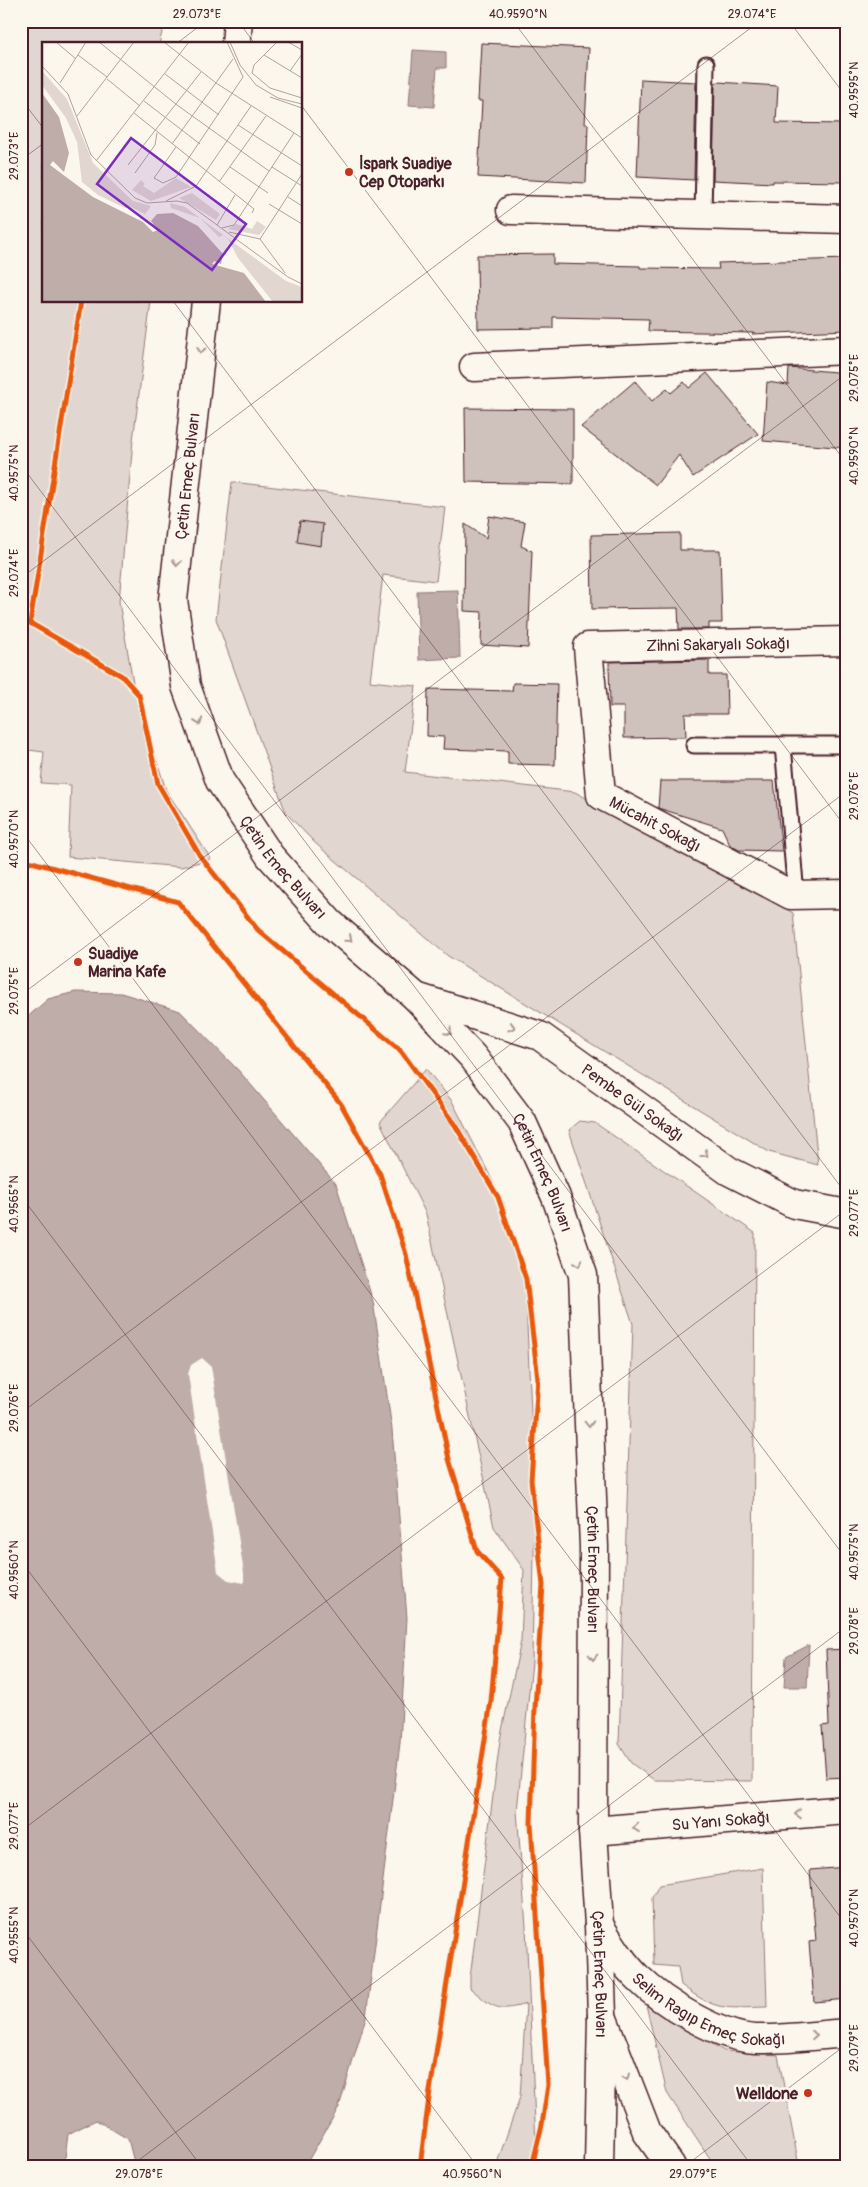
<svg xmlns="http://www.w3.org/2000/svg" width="868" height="2187" viewBox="0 0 868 2187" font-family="Pangolin,sans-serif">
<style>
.green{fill:#e2d7d0;stroke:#967b7e}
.water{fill:#bfadaa;stroke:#907477}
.pier{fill:#fbf7ec}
.building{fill:#cfc2bc;stroke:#4a1f2b}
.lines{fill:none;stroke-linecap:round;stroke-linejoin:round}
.lane-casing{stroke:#4a1f2b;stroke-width:19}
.street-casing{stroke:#4a1f2b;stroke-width:31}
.primary-casing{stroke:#4a1f2b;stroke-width:31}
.lane{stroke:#fbf7ec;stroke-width:15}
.street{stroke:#fbf7ec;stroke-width:28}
.primary{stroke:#fbf7ec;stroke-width:28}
.cycleway-casing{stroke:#fbf7ec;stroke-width:8}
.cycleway{stroke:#e8590c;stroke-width:5}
.oneway{stroke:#ab9695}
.ticks{fill:none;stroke:#4a1f2b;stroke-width:1;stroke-opacity:0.45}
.poi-dot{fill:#c8321e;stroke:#fbf7ec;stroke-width:2}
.labels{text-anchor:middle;stroke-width:5;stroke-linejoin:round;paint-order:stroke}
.poi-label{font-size:16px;font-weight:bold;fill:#4a1f2b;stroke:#fbf7ec;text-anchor:start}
.street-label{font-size:16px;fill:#4a1f2b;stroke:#fbf7ec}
.inset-road{fill:none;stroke:#b4a19f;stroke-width:1}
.view{fill:#7b2cbf;fill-opacity:0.15;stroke:#7b2cbf;stroke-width:2.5}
.inset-edge{fill:none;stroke:#4a1f2b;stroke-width:2.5}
.neatline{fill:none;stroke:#4a1f2b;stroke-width:2}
.ticks-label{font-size:12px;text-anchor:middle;fill:#4a1f2b}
</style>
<rect width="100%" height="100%" fill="#fbf7ec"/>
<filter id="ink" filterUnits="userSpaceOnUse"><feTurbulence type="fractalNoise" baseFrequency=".02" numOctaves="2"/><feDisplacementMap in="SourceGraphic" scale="10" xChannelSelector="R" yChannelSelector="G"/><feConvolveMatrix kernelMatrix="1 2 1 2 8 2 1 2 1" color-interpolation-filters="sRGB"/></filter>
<g filter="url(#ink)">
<g class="green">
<polygon points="21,21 165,21 159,44 44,44 44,301 151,301 133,440 119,602 134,688 166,790 211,859 181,867 68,857 71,785 41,783 44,752 21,749 21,677 25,624 21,622"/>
<polygon points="232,482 445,507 436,581 383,575 370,681 416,686 405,772 575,792 793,913 818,1165 769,1152 448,956 315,843 286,813 216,619"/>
<path d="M426 1069 452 1101 504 1203 525 1282 535 1499 532 1662 517 1811 526 1927 537 2166H496L520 2097 526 2004C496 2013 493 2007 470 1988V1978L500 1740 521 1641 524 1570 494 1527 426 1214 380 1122Z"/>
<polygon points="580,1121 595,1123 755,1233 752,1781 654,1780 631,1763 619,1744 633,1324 569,1130"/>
<path d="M763 1868 767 2007C724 2008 717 2012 681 1985L678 1967 654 1965 652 1898 659 1885Z"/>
<polygon points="646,2005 724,2051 778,2055 799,2166 715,2166 667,2093"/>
</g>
<g class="water">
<polygon points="413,50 446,52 446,68 437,68 434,107 409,105"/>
<polygon points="458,590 460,658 419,660 417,591"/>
<polygon points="75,992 121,993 180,1011 239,1071 336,1184 373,1301 392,1429 407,1618 400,1743 366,2017 339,2107 305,2166 135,2166 128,2139 96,2120 68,2134 64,2166 21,2166 21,1042 24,1020 48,999"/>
<polygon points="809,1645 807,1687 784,1687 786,1657"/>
</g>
<polygon class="pier" points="202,1358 211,1366 244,1573 244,1583 228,1580 218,1572 188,1374 191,1365"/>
<g class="building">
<polygon points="481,43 589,48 585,124 588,124 586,183 478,177 482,101 478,101"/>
<polygon points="641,79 696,82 694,180 637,177"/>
<polygon points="718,82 778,86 776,123 847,124 847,182 773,181 773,183 713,180 715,83"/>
<polygon points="553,254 553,264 640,266 640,268 719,269 718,263 847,259 847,330 752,334 754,333 648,331 649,319 553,317 553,328 478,329 477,255"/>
<polygon points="789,368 847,373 847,448 763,441 767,382 788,385"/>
<polygon points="707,373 758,434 693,477 679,455 656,485 581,427 635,381 652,401 667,389 671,393 684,382 689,388"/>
<polygon points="465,408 573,409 573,484 466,482"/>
<polygon points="489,516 525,522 521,546 532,551 528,648 481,645 482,612 464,611 465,524 486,538"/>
<polygon points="300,521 323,524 321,546 297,542"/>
<polygon points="680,533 680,550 720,550 722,623 709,623 709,629 679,629 678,608 592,609 591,535"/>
<polygon points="709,660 709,675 726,675 727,714 685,714 686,737 624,738 624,707 610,707 609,662"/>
<polygon points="513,683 557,684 555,765 508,764 508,751 443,749 444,737 427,736 428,689 512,691"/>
<polygon points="660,781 774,781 782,851 739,850 730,845 722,828 658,808"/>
<polygon points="847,1649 847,1777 826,1778 822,1726 829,1725 826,1650"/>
<polygon points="847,1867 847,1999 814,2002 809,1942 816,1941 810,1870"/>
</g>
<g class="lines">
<defs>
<g id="lane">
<polyline points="703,216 706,64"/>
<polyline points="694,745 847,745"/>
<polyline points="783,745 796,895"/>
</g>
<g id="street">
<polyline points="511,210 847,219"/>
<polyline points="474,367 847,350"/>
<path id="s1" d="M847 641 588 647 601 795 791 895 847 894"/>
<path id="s2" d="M416 997 540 1036 729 1171 794 1204 847 1214"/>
<path id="s3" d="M593 1831 847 1810"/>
<path id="s4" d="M599 1925C611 1944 622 1963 638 1978 663 2003 719 2037 755 2039 784 2040 817 2035 847 2033"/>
<polyline points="602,2016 647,2132 671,2166"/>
</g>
<g id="primary">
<polyline points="236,44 238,21"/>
<path id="s5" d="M206 301 173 600 186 686 220 781 270 856 330 923 416 997 473 1057 522 1122 556 1197 583 1275 594 1547 593 1831 599 1925 602 2016 599 2166"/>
</g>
</defs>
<use href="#lane" class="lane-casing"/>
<use href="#street" class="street-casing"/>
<use href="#primary" class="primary-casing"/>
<use href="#lane" class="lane"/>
<use href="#street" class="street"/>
<use href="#primary" class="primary"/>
<defs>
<g id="cycleway">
<polyline points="81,301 30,623 122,676 139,695 158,784 200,856 258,930 401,1051 455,1125 498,1197 526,1279 538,1379 531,1480 543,1585 535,1708 531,1823 548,2085 542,2125 532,2166"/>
<polyline points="21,859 178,902 341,1104 380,1174 406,1254 449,1459 477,1551 502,1579 491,1701 429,2098 420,2166"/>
</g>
</defs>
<use href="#cycleway" class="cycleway-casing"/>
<use href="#cycleway" class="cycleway"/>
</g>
<defs><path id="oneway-chevron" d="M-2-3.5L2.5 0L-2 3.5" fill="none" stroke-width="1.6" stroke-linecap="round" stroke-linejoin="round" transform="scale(1.25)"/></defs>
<g class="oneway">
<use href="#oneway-chevron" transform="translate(201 350) rotate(96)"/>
<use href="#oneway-chevron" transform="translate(177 563) rotate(96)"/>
<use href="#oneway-chevron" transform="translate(199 722) rotate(70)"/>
<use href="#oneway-chevron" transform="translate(349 939) rotate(41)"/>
<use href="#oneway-chevron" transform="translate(512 1027) rotate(17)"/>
<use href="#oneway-chevron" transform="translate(449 1032) rotate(46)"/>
<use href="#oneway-chevron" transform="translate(705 1154) rotate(36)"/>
<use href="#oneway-chevron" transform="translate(579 1263) rotate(71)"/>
<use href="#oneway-chevron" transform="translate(589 1424) rotate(88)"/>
<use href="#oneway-chevron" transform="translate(593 1657) rotate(90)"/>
<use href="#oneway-chevron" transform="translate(798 1814) rotate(175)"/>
<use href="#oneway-chevron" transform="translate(636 1828) rotate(175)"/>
<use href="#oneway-chevron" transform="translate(814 2035) rotate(-4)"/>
<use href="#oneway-chevron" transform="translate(626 2077) rotate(69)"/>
</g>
</g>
<path class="ticks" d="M238 21 255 44M513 21 847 464M789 21 847 98M176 44 206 21M21 99 44 129M301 105 847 829M21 160 44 143M173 301 847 1195M21 465 847 1560M21 578 760 21M21 830 847 1926M21 995 847 373M21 1196 752 2166M21 1413 847 791M21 1561 477 2166M21 1831 847 1209M21 1927 201 2166M131 2166 847 1626M685 2166 847 2044"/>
<g class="poi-dot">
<circle cx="349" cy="172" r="5"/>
<circle cx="78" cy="962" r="5"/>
<circle cx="808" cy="2093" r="5"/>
</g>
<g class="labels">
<g class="poi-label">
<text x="359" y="169">İspark Suadiye<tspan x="359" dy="18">Cep Otoparkı</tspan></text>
<text x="88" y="959">Suadiye<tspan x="88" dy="18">Marina Kafe</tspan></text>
<text x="798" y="2099" text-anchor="end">Welldone</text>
</g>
<g class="street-label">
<text transform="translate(187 476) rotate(-84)" y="6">Çetin Emeç Bulvarı</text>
<text transform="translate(718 644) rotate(-1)" y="6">Zihni Sakaryalı Sokağı</text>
<text dy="6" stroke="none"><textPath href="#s1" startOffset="469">Mücahit Sokağı</textPath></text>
<text dy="6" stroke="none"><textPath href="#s5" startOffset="596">Çetin Emeç Bulvarı</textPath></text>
<text dy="6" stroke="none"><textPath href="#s2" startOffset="244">Pembe Gül Sokağı</textPath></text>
<text dy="6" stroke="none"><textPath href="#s5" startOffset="1001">Çetin Emeç Bulvarı</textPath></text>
<text dy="6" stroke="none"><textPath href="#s5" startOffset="1406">Çetin Emeç Bulvarı</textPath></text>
<text dy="6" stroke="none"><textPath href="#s3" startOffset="128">Su Yanı Sokağı</textPath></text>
<text dy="6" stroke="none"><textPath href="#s5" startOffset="1811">Çetin Emeç Bulvarı</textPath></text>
<text dy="6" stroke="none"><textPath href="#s4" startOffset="146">Selim Ragıp Emeç Sokağı</textPath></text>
</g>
</g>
<g transform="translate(42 42)">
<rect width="260" height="260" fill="#fbf7ec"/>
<path d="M0 29 25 57 51 121 91 159 109 164 103 172 89 165 83 166 56 153 40 140 35 100 24 76 0 43ZM134 136 149 145 109 159 90 148 99 138 103 142 101 144 112 151ZM150 151 178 172 174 178 137 156ZM128 161 143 165 244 239 260 245V260H231L196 216 186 197 181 193 177 195 158 176 129 166ZM215 179 224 185 217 193 186 187 194 182 210 187Z" fill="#e2d7d0"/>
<path d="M0 51 17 75 27 111 22 130 11 119 8 123 51 155 101 180 111 190 116 188 109 179 115 172 131 171 156 184 181 212 179 222 172 219 170 222 202 231 224 260H0Z" fill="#bfadaa"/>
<path class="inset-road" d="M14 0 34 17M57 0 135 63 227 129M122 0 174 41 260 96M188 0 198 23 214 43 236 56 260 62M235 0 212 23 210 31 228 46 260 56M246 0 260 8M36 13 65 35M222 13 260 36M0 24 26 52 49 113 93 156 105 161 135 159 145 161 246 235 260 242M248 29 260 12M123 32 177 73M65 37 98 64M18 41 44 0M228 55 260 66M102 59 158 102M92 71 212 167 210 171M35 74 92 0M196 83 260 124M130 102 191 17M134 105 112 136 121 141 134 135 201 35 185 0M54 119 147 0M86 123 159 30M188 125 226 151M230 125 260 144M93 131 113 103 115 91M177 140 224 74M246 155 260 164M124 159 154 144 209 64M227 162 260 182M175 183 193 153M180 186 192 183 252 91M187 190 218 197 243 231M218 197 260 132"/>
<path class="view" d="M89 96 204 182 170 228 55 142Z"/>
<rect width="260" height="260" class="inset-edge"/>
</g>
<rect width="868" height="2187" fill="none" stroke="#fbf7ec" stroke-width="55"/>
<rect x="28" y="28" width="812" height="2132" class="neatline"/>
<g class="ticks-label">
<text x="197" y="18">29.073°E</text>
<text x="518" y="18">40.9590°N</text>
<text x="752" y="18">29.074°E</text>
<text transform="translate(854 90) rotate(-90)" y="4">40.9595°N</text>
<text transform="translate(14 156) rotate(-90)" y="4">29.073°E</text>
<text transform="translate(854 378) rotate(-90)" y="4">29.075°E</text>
<text transform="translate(854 456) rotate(-90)" y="4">40.9590°N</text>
<text transform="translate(14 473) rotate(-90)" y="4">40.9575°N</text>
<text transform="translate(14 573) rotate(-90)" y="4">29.074°E</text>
<text transform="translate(854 796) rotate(-90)" y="4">29.076°E</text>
<text transform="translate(14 839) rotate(-90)" y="4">40.9570°N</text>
<text transform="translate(14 991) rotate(-90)" y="4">29.075°E</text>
<text transform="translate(14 1204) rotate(-90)" y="4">40.9565°N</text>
<text transform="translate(854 1213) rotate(-90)" y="4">29.077°E</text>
<text transform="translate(14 1408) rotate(-90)" y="4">29.076°E</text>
<text transform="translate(854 1552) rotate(-90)" y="4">40.9575°N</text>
<text transform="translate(14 1570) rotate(-90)" y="4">40.9560°N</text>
<text transform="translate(854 1631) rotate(-90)" y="4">29.078°E</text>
<text transform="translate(14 1826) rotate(-90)" y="4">29.077°E</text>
<text transform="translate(854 1918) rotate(-90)" y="4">40.9570°N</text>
<text transform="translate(14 1935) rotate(-90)" y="4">40.9555°N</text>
<text transform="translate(854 2048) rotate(-90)" y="4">29.079°E</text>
<text x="139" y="2178">29.078°E</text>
<text x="472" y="2178">40.9560°N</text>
<text x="693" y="2178">29.079°E</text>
</g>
</svg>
